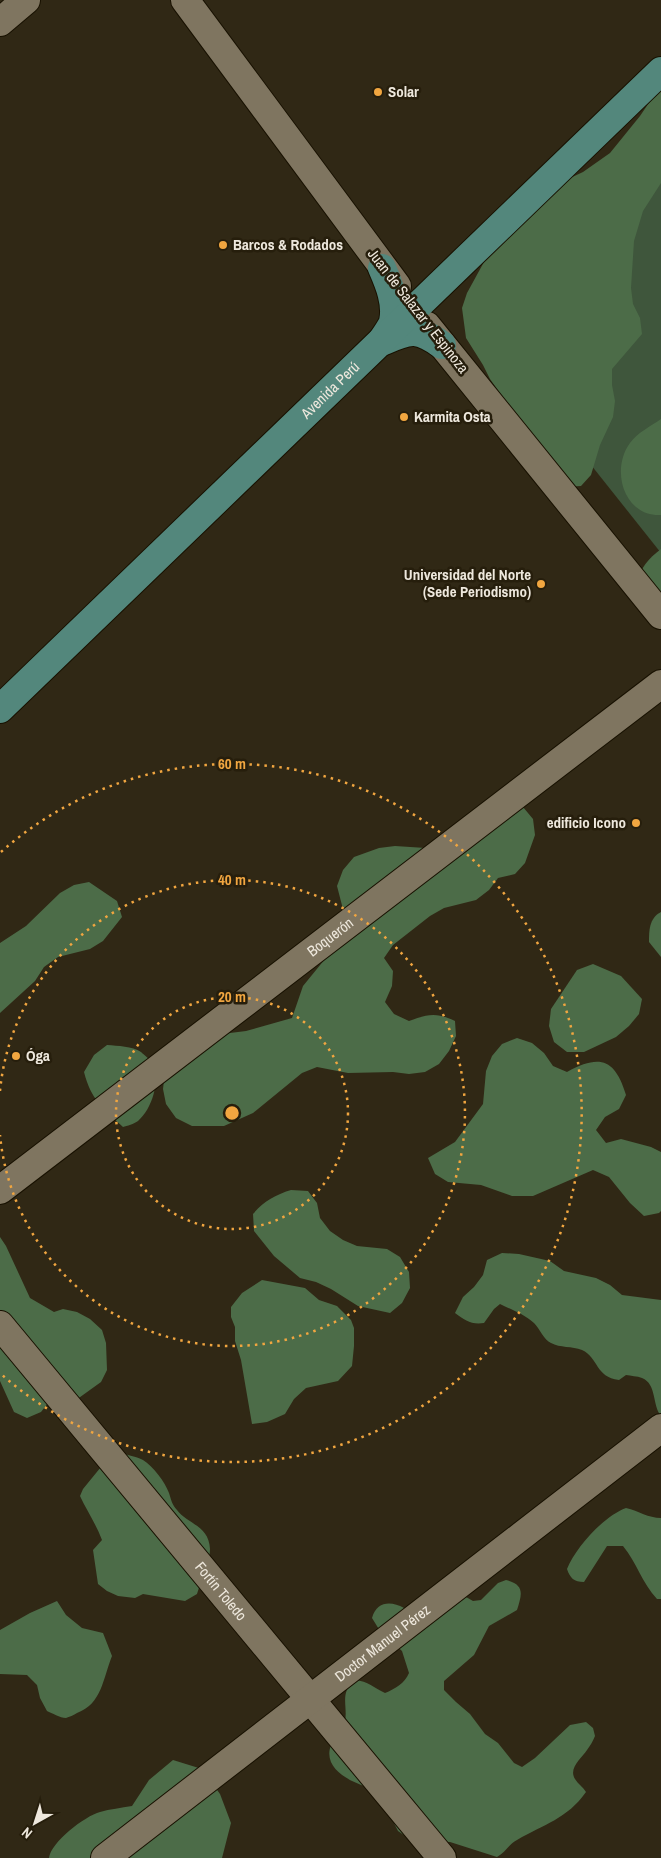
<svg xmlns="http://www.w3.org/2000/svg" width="661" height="1858" viewBox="0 0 661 1858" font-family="'Archivo Narrow',sans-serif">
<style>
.green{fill:#3f563c}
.forest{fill:#4c6c48}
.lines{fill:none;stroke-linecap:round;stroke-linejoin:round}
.minor-casing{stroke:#181101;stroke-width:30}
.tertiary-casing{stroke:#181101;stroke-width:30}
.primary-casing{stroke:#181101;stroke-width:30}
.minor{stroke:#7f7560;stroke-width:28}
.tertiary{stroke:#7f7560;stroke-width:28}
.primary{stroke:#53877c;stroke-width:28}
.ring{fill:none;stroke:#f1a640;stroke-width:2.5;stroke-dasharray:2.5 5}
.poi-dot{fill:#f1a640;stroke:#261e0c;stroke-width:2}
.labels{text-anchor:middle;stroke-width:5;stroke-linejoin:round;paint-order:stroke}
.poi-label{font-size:15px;font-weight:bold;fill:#eee8dd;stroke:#261e0c;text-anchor:start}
.street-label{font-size:15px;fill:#eee8dd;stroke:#261e0c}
.centre{fill:#f1a640;stroke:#261e0c;stroke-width:2.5}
.ring-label{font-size:15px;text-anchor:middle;font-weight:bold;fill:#f1a640;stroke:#261e0c;stroke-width:5;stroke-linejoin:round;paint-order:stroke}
</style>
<rect width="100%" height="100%" fill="#302815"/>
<polygon class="green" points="661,133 661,553 475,319"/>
<g class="forest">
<polygon points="661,85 661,183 643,211 634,241 631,288 633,304 640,318 642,334 612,369 612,385 615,401 613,417 600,445 591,475 581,486 565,487 490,379 483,365 466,338 462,308 467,293 490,251 540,192 583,172 610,153 640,116"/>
<path d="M661 419V515C624 517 610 470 630 443 637 433 651 426 661 419Z"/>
<path d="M661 549V626L637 583C641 567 648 559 661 549Z"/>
<path d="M523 807 533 819 535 835 525 863 515 874 498 878 489 890 476 900 444 908 430 916 393 945 384 958 393 971 392 986 385 1002 394 1014 409 1021C428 1014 436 1012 455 1021L456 1036 449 1051 439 1064 425 1072 409 1074 393 1072 348 1073 317 1067 302 1073 253 1113 224 1126H192L176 1118 166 1104 163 1089 165 1072 185 1048 230 1033 246 1031 292 1018 303 986 334 948 345 917 337 886 343 870 354 857 379 848 395 846 441 849Z"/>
<polygon points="89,882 117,901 122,917 103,941 90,949 58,957 44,967 35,981 0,1013 0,943 26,926 60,893 74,885"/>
<path d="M661 912V957L649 942C649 931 649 918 661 912Z"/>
<polygon points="593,964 621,976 642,999 639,1014 629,1026 616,1037 584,1052 567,1052 554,1042 549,1026 551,1009 577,970"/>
<path d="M517 1038 532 1043 544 1053 553 1066 567 1072C600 1054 615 1059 626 1095L619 1109 605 1117 596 1130 606 1143 621 1139 651 1147 661 1152V1211L659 1213 644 1216 630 1203 609 1177 593 1170 533 1196H512L481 1185 448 1182 435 1174 428 1158 455 1142 483 1104 486 1071 492 1056 502 1044Z"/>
<path d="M107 1045C118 1046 132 1046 141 1052 144 1055 151 1060 152 1063 161 1081 152 1109 138 1121 134 1124 127 1126 123 1127 103 1108 91 1100 84 1072L94 1055Z"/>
<path d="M291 1190 308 1191 317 1203 320 1218 330 1231 343 1240 357 1246 387 1249 400 1257 409 1272 410 1288 402 1303 390 1313 358 1306 331 1289 316 1282 300 1278 274 1256 254 1231 253 1214C264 1201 275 1195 291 1190Z"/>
<polygon points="0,1237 6,1246 30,1298 54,1312 63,1309 77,1312 90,1319 102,1330 106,1343 107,1370 101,1382 76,1400 48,1403 41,1412 27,1418 14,1412 0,1381"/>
<path d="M502 1253 519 1254 550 1261 564 1271 596 1278 610 1285 622 1295 661 1300V1416C652 1405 657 1384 642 1378 637 1376 631 1376 626 1375L619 1380C595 1377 599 1358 582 1350 572 1346 560 1348 551 1343 544 1340 540 1329 534 1323 524 1314 512 1310 500 1304L494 1309 484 1323C471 1325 465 1320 455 1313L463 1297 474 1287 483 1275 487 1260Z"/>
<polygon points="262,1280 305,1288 319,1300 337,1306 351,1320 354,1328 354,1346 352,1366 338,1381 306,1388 294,1399 285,1414 267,1422 252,1424 241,1360 235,1341 235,1327 231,1317 231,1307 242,1293"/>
<path d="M114 1451C123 1454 135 1456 143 1460 153 1466 165 1482 169 1493 171 1499 172 1505 177 1510 187 1524 209 1525 210 1549 210 1564 201 1580 197 1594L185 1601 143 1594 135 1598 118 1596 107 1591 98 1584 93 1550 102 1540C96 1524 87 1511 80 1496L83 1489Z"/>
<path d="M626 1508C639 1511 648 1518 661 1518V1599H657C642 1583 637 1563 623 1546H607L584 1582C574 1582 570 1578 567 1569 576 1547 604 1516 626 1508Z"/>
<path d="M506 1580C525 1585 522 1594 517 1610L489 1626 474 1655 444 1681V1690L456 1702 470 1714 485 1734 498 1743 514 1763 522 1767 535 1758 570 1725 586 1722 593 1728 595 1736C593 1741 590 1746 587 1750 582 1758 568 1768 575 1779 578 1784 583 1787 586 1792 567 1819 544 1824 517 1840 509 1844 505 1853 497 1857L450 1842 411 1840 398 1831 377 1790C358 1785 321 1772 331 1745 334 1737 343 1731 345 1722 348 1705 339 1693 355 1680 368 1681 374 1688 385 1693 395 1689 405 1683 409 1673L402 1651 380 1631 372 1618C377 1601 391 1601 404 1608L408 1615 459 1593 473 1601 481 1600 498 1583Z"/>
<path d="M57 1601 66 1615 82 1628 103 1633 112 1656C103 1678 102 1704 77 1713 74 1715 69 1717 66 1718 60 1718 52 1713 47 1711L40 1698 37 1685 27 1675 0 1674V1630L30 1613Z"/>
<path d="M173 1760 202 1769 220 1794 231 1823 222 1858H49C51 1842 85 1816 100 1812 110 1809 121 1808 132 1806L149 1780Z"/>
</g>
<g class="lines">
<defs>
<g id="minor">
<polyline points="0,22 26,0"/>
<path id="s1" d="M0 1190 661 684"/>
<path id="s2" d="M0 1325 442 1858"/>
<path id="s3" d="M105 1858 661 1428"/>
</g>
<g id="tertiary">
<polyline points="185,0 397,286"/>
<polyline points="427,326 661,615"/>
</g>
<g id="primary">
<path d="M382 268C389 284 397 303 393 322 391 328 386 334 383 339"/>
<path d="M384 341C411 329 418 328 442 345"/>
<path id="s4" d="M0 709 661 71"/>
</g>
</defs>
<use href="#minor" class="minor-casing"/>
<use href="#tertiary" class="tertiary-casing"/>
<use href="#primary" class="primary-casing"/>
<use href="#minor" class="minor"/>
<use href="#tertiary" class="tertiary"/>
<use href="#primary" class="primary"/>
</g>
<g class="ring">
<circle cx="232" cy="1113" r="116"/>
<path d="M0 1091A233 233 0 1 1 0 1135"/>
<path d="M1 852A349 349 0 1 1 1 1374"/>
</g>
<g class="poi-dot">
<circle cx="378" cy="92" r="5"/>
<circle cx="223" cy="245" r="5"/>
<circle cx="404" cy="417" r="5"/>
<circle cx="541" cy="584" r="5"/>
<circle cx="636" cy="823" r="5"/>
<circle cx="16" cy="1056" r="5"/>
</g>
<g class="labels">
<g class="poi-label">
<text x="388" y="97">Solar</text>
<text x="233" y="250">Barcos &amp; Rodados</text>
<text x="414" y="422">Karmita Osta</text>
<text x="531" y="580" text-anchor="end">Universidad del Norte<tspan x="531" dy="17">(Sede Periodismo)</tspan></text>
<text x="626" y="828" text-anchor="end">edificio Icono</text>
<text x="26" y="1061">Óga</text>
</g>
<g class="street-label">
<text transform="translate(418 311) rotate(52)" y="5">Juan de Salazar y Espinoza</text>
<text dy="5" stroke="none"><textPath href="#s4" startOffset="459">Avenida Perú</textPath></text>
<text dy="5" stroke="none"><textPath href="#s1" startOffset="416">Boquerón</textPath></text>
<text dy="5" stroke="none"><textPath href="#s2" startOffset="346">Fortín Toledo</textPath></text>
<text dy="5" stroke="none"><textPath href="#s3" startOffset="351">Doctor Manuel Pérez</textPath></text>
</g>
</g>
<circle cx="232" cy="1113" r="8" class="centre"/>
<g class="ring-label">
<text x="232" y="769">60 m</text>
<text x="232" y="885">40 m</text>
<text x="232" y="1002">20 m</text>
</g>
<g transform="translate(35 1823) rotate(219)" stroke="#261e0c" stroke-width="4" paint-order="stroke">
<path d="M0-4L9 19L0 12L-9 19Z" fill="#eee8dd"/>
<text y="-8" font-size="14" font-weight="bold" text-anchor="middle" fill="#eee8dd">N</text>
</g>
</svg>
